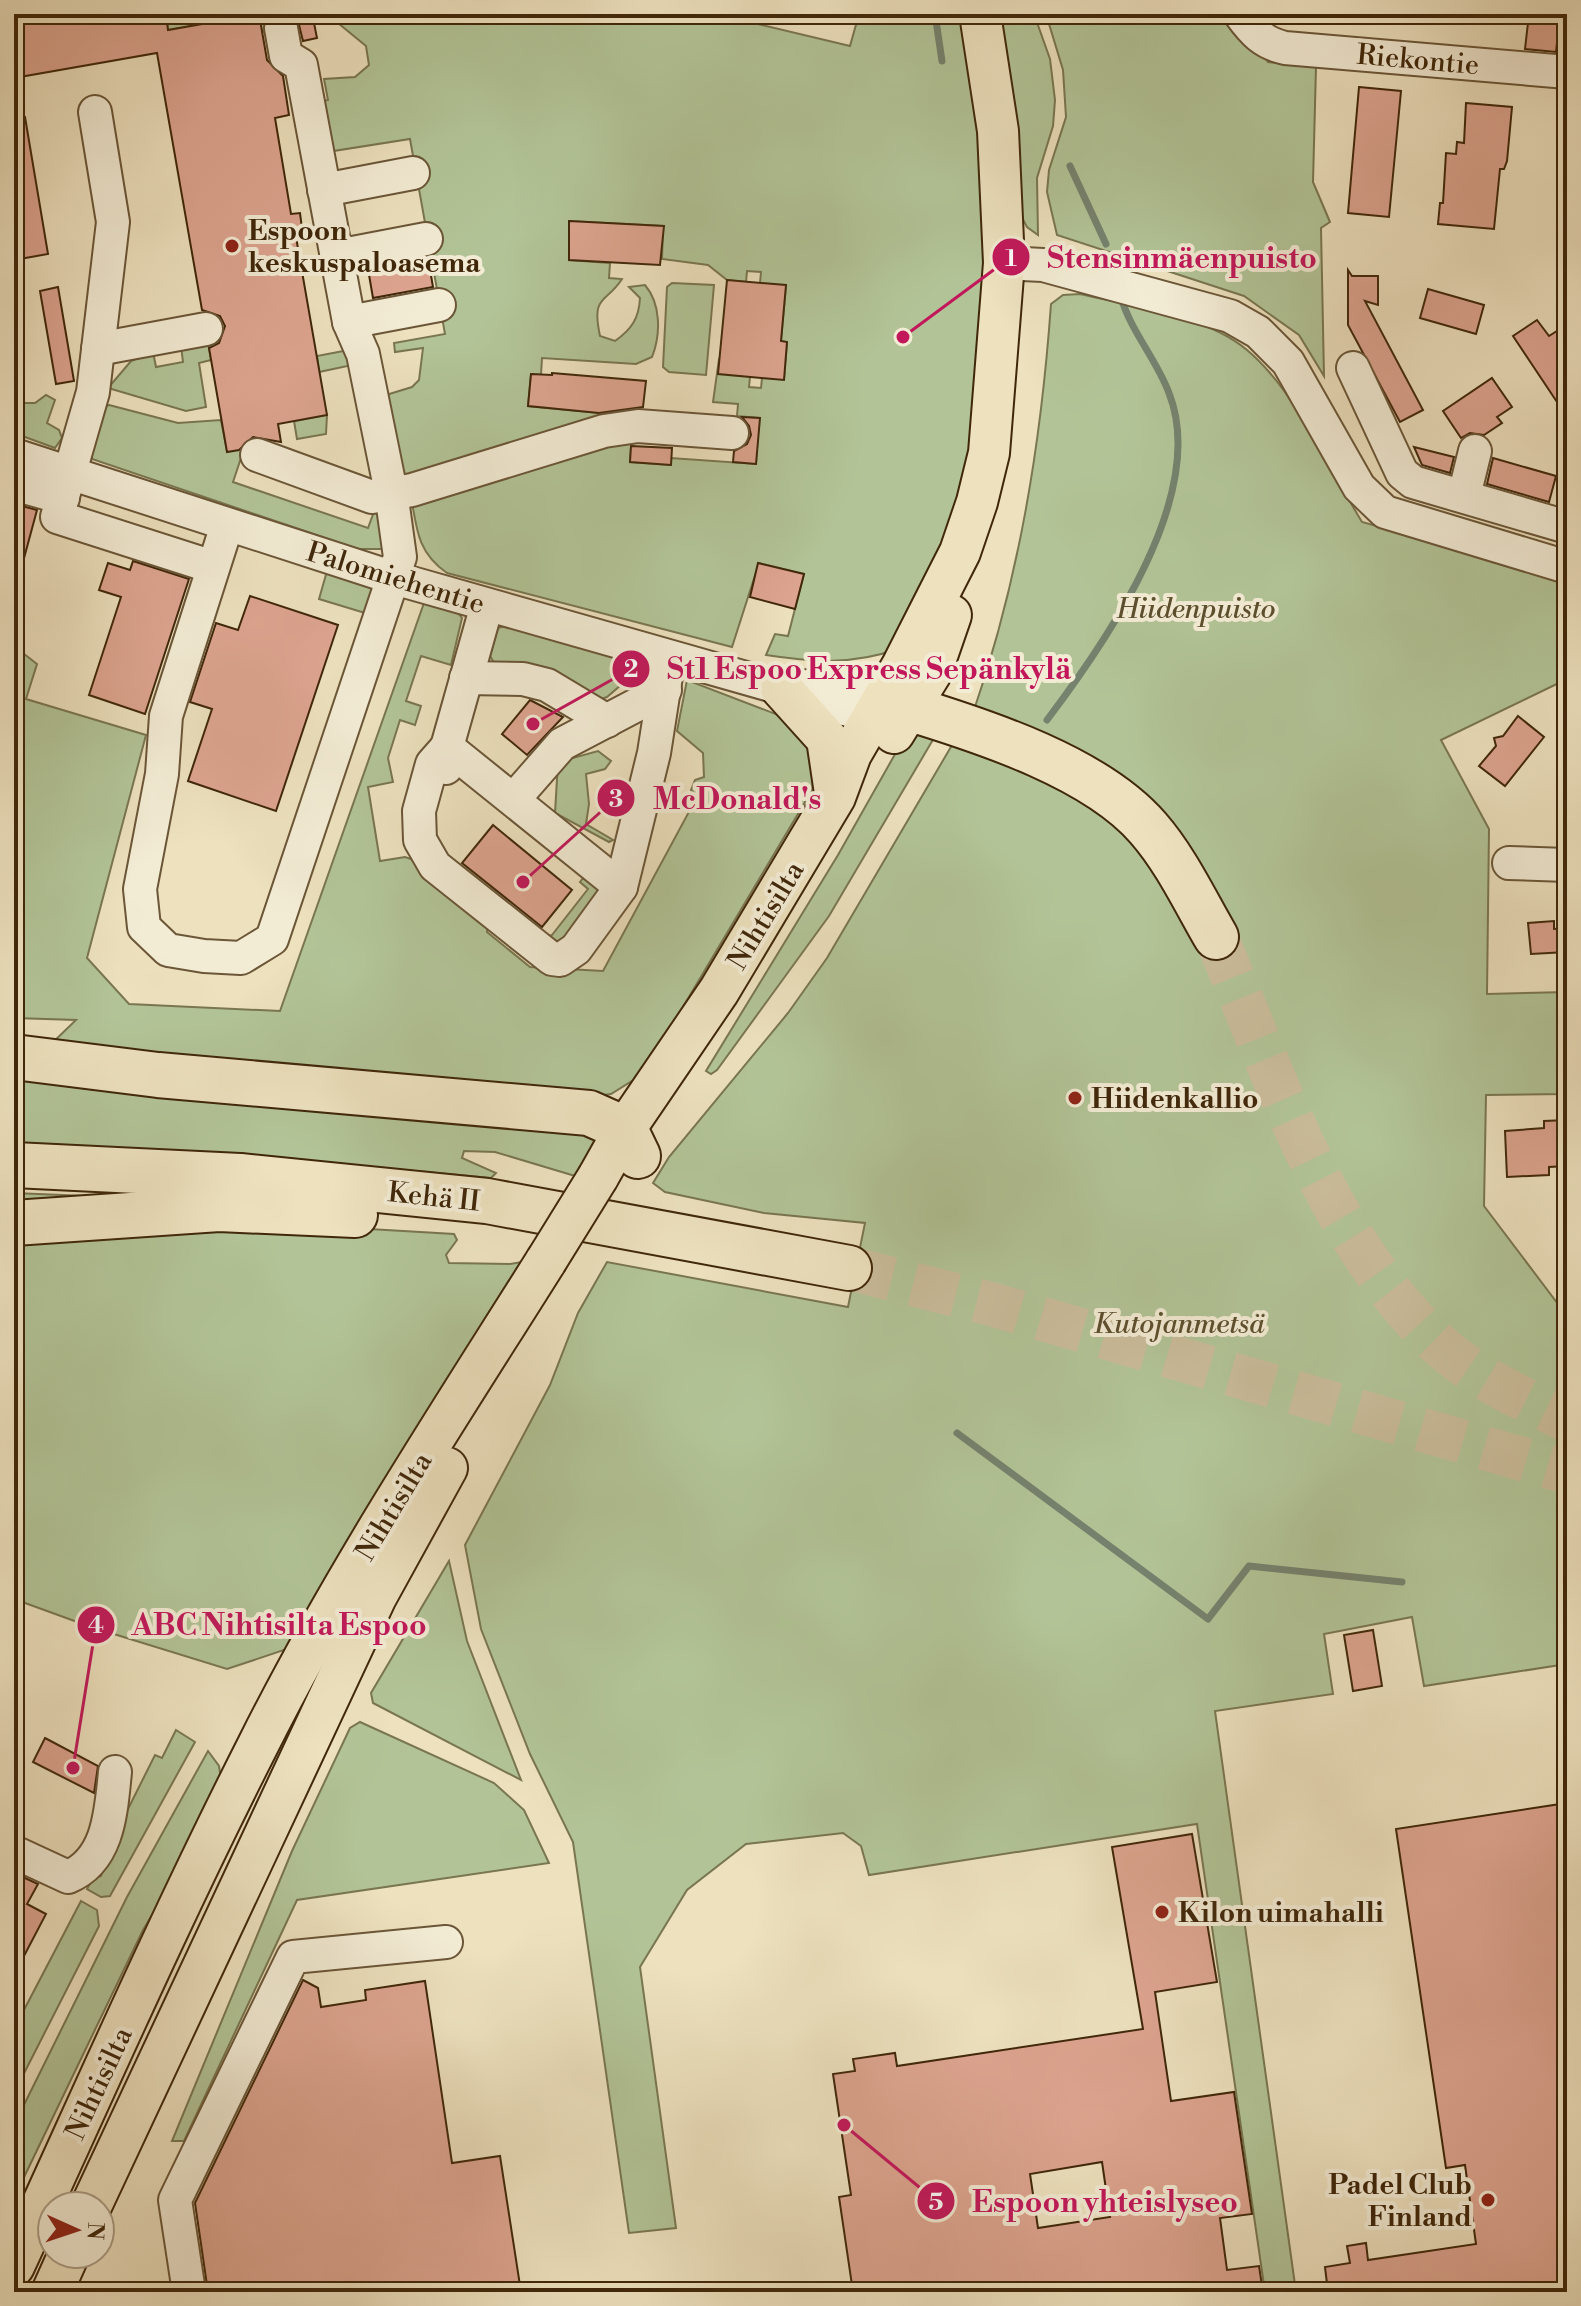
<svg xmlns="http://www.w3.org/2000/svg" width="1581" height="2306" viewBox="0 0 1581 2306" font-family="'Libre Bodoni',serif">
<style>
.green{fill:#b2c497;stroke:#797650;stroke-width:2}
.lines{fill:none;stroke-linecap:round;stroke-linejoin:round}
.stream{stroke:#75826e;stroke-width:7}
.building{fill:#dda48f;stroke:#40270a;stroke-width:2;fill-rule:evenodd}
.highway-tunnel{stroke:#cabc9a;stroke-width:44;stroke-dasharray:44 22;stroke-linecap:butt}
.minor-casing{stroke:#6b5637;stroke-width:36}
.major-casing{stroke:#40270a;stroke-width:44}
.highway-casing{stroke:#40270a;stroke-width:48}
.minor{stroke:#f3ecd5;stroke-width:32}
.major{stroke:#ede1be;stroke-width:40}
.highway{stroke:#ede1be;stroke-width:44}
.major-bridge-casing{stroke:#40270a;stroke-width:44;stroke-linecap:butt}
.major-bridge{stroke:#ede1be;stroke-width:40}
.poi-dot{fill:#8f2418;stroke:#f3ecd5;stroke-width:3}
.labels{text-anchor:middle;stroke-width:8;stroke-linejoin:round;paint-order:stroke}
.street-label{font-size:28px;fill:#40270a;stroke:#f3ecd5}
.poi-label{font-size:28px;font-weight:bold;fill:#40270a;stroke:#f3ecd5;text-anchor:start}
.park-label{font-size:28px;font-style:italic;fill:#5c4e2d;stroke:#f3ecd5}
.leader{fill:none;stroke:#c2185b;stroke-width:3}
.callout-dot{fill:#c2185b;stroke:#f3ecd5;stroke-width:3}
.mark-label{font-size:24px;text-anchor:middle;font-weight:bold;fill:#fff}
.callout-label{font-size:30px;text-anchor:middle;font-weight:bold;fill:#c2185b;stroke:#f3ecd5;stroke-width:8;stroke-linejoin:round;paint-order:stroke}
</style>
<rect width="100%" height="100%" fill="#ede1be"/>
<filter id="stains"><feTurbulence type="fractalNoise" baseFrequency=".0025" numOctaves="4"/><feColorMatrix values="0 0 0 0 .2 0 0 0 0 .09 0 0 0 0 .02 0 0 0 .5 -.17"/></filter>
<radialGradient id="worn" r=".72"><stop offset=".6" stop-color="#630" stop-opacity="0"/><stop offset="1" stop-color="#630" stop-opacity=".3"/></radialGradient>
<g class="green">
<polygon points="166,14 287,14 275,30 262,32 258,14 168,30"/>
<path d="M327 14H744L754 23 850 46 859 14H967L990 214 972 450 948 542 897 649C854 665 811 662 766 655L775 634 788 636 804 574 759 563 732 647 447 573C420 554 417 534 412 502L632 432 630 462 670 465 671 458 756 464 759 418 737 416 738 404 713 402 719 359 750 377 749 387 761 388 762 378 784 379 787 342 781 341 786 286 760 283 761 272 747 271 746 282 727 280 708 265 662 259 663 226 569 221V260L610 263 609 278 622 279C606 304 591 294 600 336L615 341C632 329 639 318 640 298L629 287 645 285C661 304 661 334 652 357L636 364 542 358 541 375 531 374 528 406 632 416 402 479 386 395 412 387 419 380 423 348 395 352 394 343 445 334 410 139 327 152 318 102 328 100 324 79 355 77 369 65 366 46Z"/>
<polygon points="997,14 1034,14 1050,59 1055,100 1053,126 1037,178 1038,235 1027,227 1020,214"/>
<polygon points="1046,14 1236,14 1268,62 1316,67 1313,182 1330,222 1321,228 1324,376 1299,335 1244,296 1057,235 1047,192 1049,170 1066,117 1063,70"/>
<polygon points="672,283 714,285 706,375 669,372 663,367 667,287"/>
<path d="M1080 294C1131 306 1206 315 1247 350 1295 390 1329 468 1362 522L1567 580V679L1441 740 1489 829 1487 994 1567 992V1094L1486 1095 1484 1206 1567 1316V1664L1424 1686 1412 1617 1324 1634 1333 1694 1215 1711 1296 2292H1265L1197 1824 869 1875 861 1846 843 1833 746 1844 687 1890 640 1967 676 2228 629 2233 573 1842 530 1754 481 1629 465 1545 550 1385 578 1313 607 1262 848 1307 865 1223 764 1213 665 1192 653 1183 669 1157 788 1013 827 958 955 740 1061 784 1204 880 973 713C1019 580 1041 444 1051 304L1063 295Z"/>
<polygon points="208,342 211,360 199,363 206,407 186,411 108,388 131,361 153,352 156,367 183,362 181,346"/>
<polygon points="354,349 357,364 319,372 317,356"/>
<polygon points="14,350 21,403 35,403 46,395 55,400 47,423 59,430 62,438 55,448 14,433"/>
<polygon points="109,405 178,423 221,420 227,451 244,449 233,482 368,528 375,509 383,518 386,549 358,549 92,459 90,453 101,408"/>
<polygon points="327,415 326,434 297,439 294,421"/>
<polygon points="327,571 373,587 365,613 319,599"/>
<path d="M424 603 458 613 462 618 451 665 421 656 406 701 421 706 415 725 400 720 388 758 393 782 368 787 380 861 405 857 417 861 488 920 487 932 530 967 603 971 697 797 691 790 695 780 704 777 703 753 677 731 687 680 799 723C814 741 818 770 811 792L643 1074 611 1094 591 1097 47 1048 76 1020 14 1018V646L37 664 26 699 146 735 87 958 129 1004 280 1011Z"/>
<polygon points="505,626 632,661 637,666 636,672 607,697 595,701 496,666 490,656 498,628"/>
<polygon points="915,729 934,738 829,916 717,1070 711,1074 706,1071 838,855 907,733"/>
<polygon points="598,751 611,761 605,769 586,774 589,804 586,824 613,840 609,842 555,813 558,762"/>
<polygon points="583,878 597,887 599,894 559,946 547,937 552,935 588,889 580,882"/>
<polygon points="14,1079 96,1090 358,1104 562,1123 594,1138 598,1144 585,1175 575,1176 495,1152 464,1151 462,1158 496,1173 491,1178 221,1153 14,1144"/>
<polygon points="14,1193 181,1200 14,1214"/>
<polygon points="352,1228 454,1234 457,1240 446,1255 449,1263 510,1264 534,1260 290,1648 227,1669 91,1627 14,1599 14,1237 71,1232"/>
<polygon points="449,1561 467,1641 521,1780 373,1703 371,1693"/>
<polygon points="360,1722 494,1783 524,1810 549,1863 297,1900 184,2141 172,2141 292,1851 350,1728"/>
<polygon points="176,1730 195,1742 110,1896 101,1897 87,1889 92,1879 101,1876 112,1841 155,1755 162,1758"/>
<polygon points="208,1751 219,1766 222,1785 216,1808 143,1930 14,2198 14,2125 127,1897"/>
<polygon points="81,1901 97,1910 99,1926 14,2093 14,2029"/>
</g>
<g class="lines">
<g class="stream">
<polyline points="935,14 942,61"/>
<polyline points="1070,166 1106,244"/>
<path d="M1047 720C1106 642 1209 495 1169 393 1156 358 1130 331 1120 294"/>
<polyline points="957,1433 1208,1619 1249,1566 1402,1582"/>
</g>
</g>
<g class="building">
<polygon points="14,14 166,14 168,30 259,14 267,60 283,76 289,115 275,118 291,214 300,213 303,236 296,237 327,415 278,424 281,442 253,437 239,450 227,452 209,348 219,343 225,326 220,316 202,310 157,53 14,78"/>
<polygon points="1529,14 1560,14 1556,52 1525,49"/>
<polygon points="313,18 317,38 303,41 298,21"/>
<polygon points="1359,87 1401,91 1389,217 1348,213"/>
<polygon points="1466,103 1512,107 1507,161 1504,169 1500,169 1494,229 1438,224 1440,203 1443,203 1446,153 1456,154 1457,142 1464,143"/>
<polygon points="25,117 48,254 14,260 14,118"/>
<polygon points="569,221 664,226 660,265 569,260"/>
<polygon points="428,258 433,287 373,298 368,269"/>
<polygon points="1348,270 1352,276 1378,276 1378,305 1365,301 1423,410 1400,422 1348,325"/>
<polygon points="727,280 786,285 781,341 787,342 784,380 718,374"/>
<polygon points="58,287 74,381 56,384 40,291"/>
<polygon points="1428,289 1484,305 1476,334 1420,318"/>
<polygon points="1537,320 1549,336 1560,329 1567,339 1567,417 1513,336"/>
<polygon points="552,373 646,381 643,407 599,413 528,406 531,374 552,375"/>
<polygon points="1492,378 1512,407 1497,417 1502,423 1484,435 1470,433 1461,438 1443,411"/>
<polygon points="742,417 760,418 756,464 733,462 734,451 747,444 751,435 749,426"/>
<polygon points="631,446 672,448 671,465 630,462"/>
<polygon points="1414,447 1454,457 1450,473 1422,465"/>
<polygon points="1493,458 1556,476 1549,502 1487,484"/>
<polygon points="14,504 37,510 20,573 14,572"/>
<polygon points="133,561 189,579 145,714 89,695 121,597 99,590 108,563 130,570"/>
<polygon points="758,563 804,574 795,609 750,597"/>
<polygon points="250,596 338,625 276,811 188,781 212,709 190,702 216,623 238,630"/>
<polygon points="530,700 563,717 527,755 502,734"/>
<polygon points="1518,716 1544,737 1505,786 1479,766 1496,746 1494,738 1503,736"/>
<polygon points="493,825 572,890 542,927 462,863"/>
<polygon points="1554,921 1554,929 1567,928 1567,952 1531,954 1528,923"/>
<polygon points="1567,1120 1567,1166 1549,1167 1549,1175 1507,1177 1505,1131 1544,1128 1544,1121"/>
<polygon points="1373,1630 1382,1686 1353,1691 1344,1635"/>
<polygon points="45,1738 98,1766 94,1793 33,1762"/>
<polygon points="1567,1803 1567,2292 1328,2292 1325,2267 1350,2263 1347,2246 1366,2243 1368,2260 1476,2244 1465,2165 1446,2168 1396,1829"/>
<path d="M1192 1834 1217 1982 1155 1992 1171 2101 1234 2092 1252 2214 1220 2218 1227 2270 1259 2266 1263 2292H853L839 2197 851 2195 833 2074 855 2071 853 2059 895 2053 897 2066 1143 2029 1112 1847ZM1102 2162 1110 2217 1038 2228 1030 2174Z"/>
<polygon points="14,1873 38,1884 27,1904 46,1914 14,1975"/>
<polygon points="303,1980 318,1988 321,2007 366,2000 365,1990 425,1981 452,2163 500,2156 521,2292 208,2292 195,2203"/>
</g>
<g class="lines">
<g class="highway-tunnel">
<path d="M1216 937C1275 1075 1325 1236 1436 1342 1473 1377 1522 1398 1567 1420"/>
<polyline points="849,1268 991,1304 1567,1472"/>
</g>
<defs>
<g id="minor">
<path d="M1240 14C1253 32 1263 43 1285 48L1567 72"/>
<polyline points="95,112 113,222 93,392 57,517 213,567"/>
<polyline points="324,190 413,173"/>
<polyline points="337,256 426,239"/>
<polyline points="1004,263 1043,265 1230,316 1258,332 1288,362 1359,487 1385,512 1567,567"/>
<polyline points="349,322 439,305"/>
<polyline points="98,349 206,329"/>
<polyline points="1353,368 1402,473 1413,482 1567,527"/>
<path d="M14 455 394 578 781 688C819 702 855 718 896 712"/>
<polyline points="257,455 372,497 412,490 604,431 638,426 732,433"/>
<polyline points="14,484 63,498"/>
<polyline points="1464,496 1475,451"/>
<polyline points="227,525 166,716 162,774 140,889 144,927 168,950 204,956 241,958 272,939 400,557 391,492 363,354 349,322 301,65 286,56 281,28"/>
<polyline points="466,678 523,679 547,685 607,721"/>
<path d="M796 687C836 684 870 683 905 705"/>
<polyline points="447,747 432,764 419,811 420,840 435,866 552,959 560,960 576,949 621,887 654,753 669,657"/>
<polyline points="447,747 621,887"/>
<polyline points="446,768 447,747 487,605"/>
<polyline points="514,799 562,744 665,690"/>
<polyline points="1509,863 1567,865"/>
<path d="M14 1852 68 1877C109 1860 111 1811 115 1772"/>
<polyline points="189,2292 175,2200 293,1957 446,1942"/>
</g>
<g id="major">
<polyline points="781,688 827,739 835,793"/>
<polyline points="894,733 931,673 951,615"/>
<polyline points="598,1177 625,1129 719,991 835,797 851,754 902,666 960,552 977,502 989,453 1004,263 998,131 980,14"/>
<polyline points="91,2206 376,1597 447,1468"/>
<path d="M14 2266C94 2092 171 1916 258 1745 342 1577 446 1420 546 1261"/>
<polyline points="52,2292 69,2254"/>
</g>
<g id="highway">
<path d="M911 709C986 732 1096 768 1148 828 1176 860 1195 901 1216 937"/>
<polyline points="14,1057 158,1075 589,1113 625,1129 638,1156"/>
<polyline points="14,1165 240,1176 487,1201 849,1268"/>
<polyline points="14,1223 219,1209 355,1215"/>
</g>
</defs>
<use href="#minor" class="minor-casing"/>
<use href="#major" class="major-casing"/>
<use href="#highway" class="highway-casing"/>
<use href="#minor" class="minor"/>
<use href="#major" class="major"/>
<use href="#highway" class="highway"/>
<defs>
<polyline id="major-bridge" points="546,1261 598,1177"/>
</defs>
<use href="#major-bridge" class="major-bridge-casing"/>
<use href="#major-bridge" class="major-bridge"/>
</g>
<g class="poi-dot">
<circle cx="232" cy="246" r="8"/>
<circle cx="1075" cy="1098" r="8"/>
<circle cx="1162" cy="1912" r="8"/>
<circle cx="1488" cy="2200" r="8"/>
</g>
<g class="labels">
<g class="street-label">
<text transform="translate(1418 59) rotate(5)" y="10">Riekontie</text>
<text transform="translate(396 577) rotate(17)" y="10">Palomiehentie</text>
<text transform="translate(765 915) rotate(-59)" y="10">Nihtisilta</text>
<text transform="translate(434 1196) rotate(6)" y="10">Kehä II</text>
<text transform="translate(393 1506) rotate(-59)" y="10">Nihtisilta</text>
<text transform="translate(98 2083) rotate(-65)" y="10">Nihtisilta</text>
</g>
<g class="poi-label">
<text x="248" y="240">Espoon<tspan x="248" dy="32">keskuspaloasema</tspan></text>
<text x="1091" y="1108">Hiidenkallio</text>
<text x="1178" y="1922">Kilon uimahalli</text>
<text x="1472" y="2194" text-anchor="end">Padel Club<tspan x="1472" dy="32">Finland</tspan></text>
</g>
<g class="park-label">
<text x="1196" y="618">Hiidenpuisto</text>
<text x="1179" y="1333">Kutojanmetsä</text>
</g>
</g>
<path class="leader" d="M903 337L1011 257M533 724L631 669M523 882L616 798M73 1768L96 1625M844 2125L936 2201"/>
<g class="callout-dot">
<circle cx="903" cy="337" r="8"/>
<circle cx="533" cy="724" r="8"/>
<circle cx="523" cy="882" r="8"/>
<circle cx="73" cy="1768" r="8"/>
<circle cx="844" cy="2125" r="8"/>
<circle cx="1011" cy="257" r="20"/>
<circle cx="631" cy="669" r="20"/>
<circle cx="616" cy="798" r="20"/>
<circle cx="96" cy="1625" r="20"/>
<circle cx="936" cy="2201" r="20"/>
</g>
<g class="mark-label">
<text x="1011" y="266">1</text>
<text x="631" y="677">2</text>
<text x="616" y="807">3</text>
<text x="96" y="1633">4</text>
<text x="936" y="2210">5</text>
</g>
<g class="callout-label">
<text x="1182" y="268">Stensinmäenpuisto</text>
<text x="869" y="679">St1 Espoo Express Sepänkylä</text>
<text x="737" y="809">McDonald's</text>
<text x="279" y="1635">ABC Nihtisilta Espoo</text>
<text x="1105" y="2212">Espoon yhteislyseo</text>
</g>
<rect width="1581" height="2306" fill="none" stroke="#ede1be" stroke-width="48"/>
<rect x="16" y="16" width="1549" height="2274" fill="none" stroke="#40270a" stroke-width="4"/>
<rect x="24" y="24" width="1533" height="2258" fill="none" stroke="#40270a" stroke-width="2"/>
<g transform="translate(76 2230) rotate(93)"><circle r="38" fill="#f3ecd5" stroke="#ab9d84" stroke-width="2"/>
<path d="M0-6L14 30L0 20L-14 30Z" fill="#8f2418"/>
<text y="-12" font-size="22" font-weight="bold" text-anchor="middle" fill="#40270a">N</text>
</g>
<rect width="100%" height="100%" filter="url(#stains)"/>
<rect width="100%" height="100%" fill="url(#worn)"/>
</svg>
